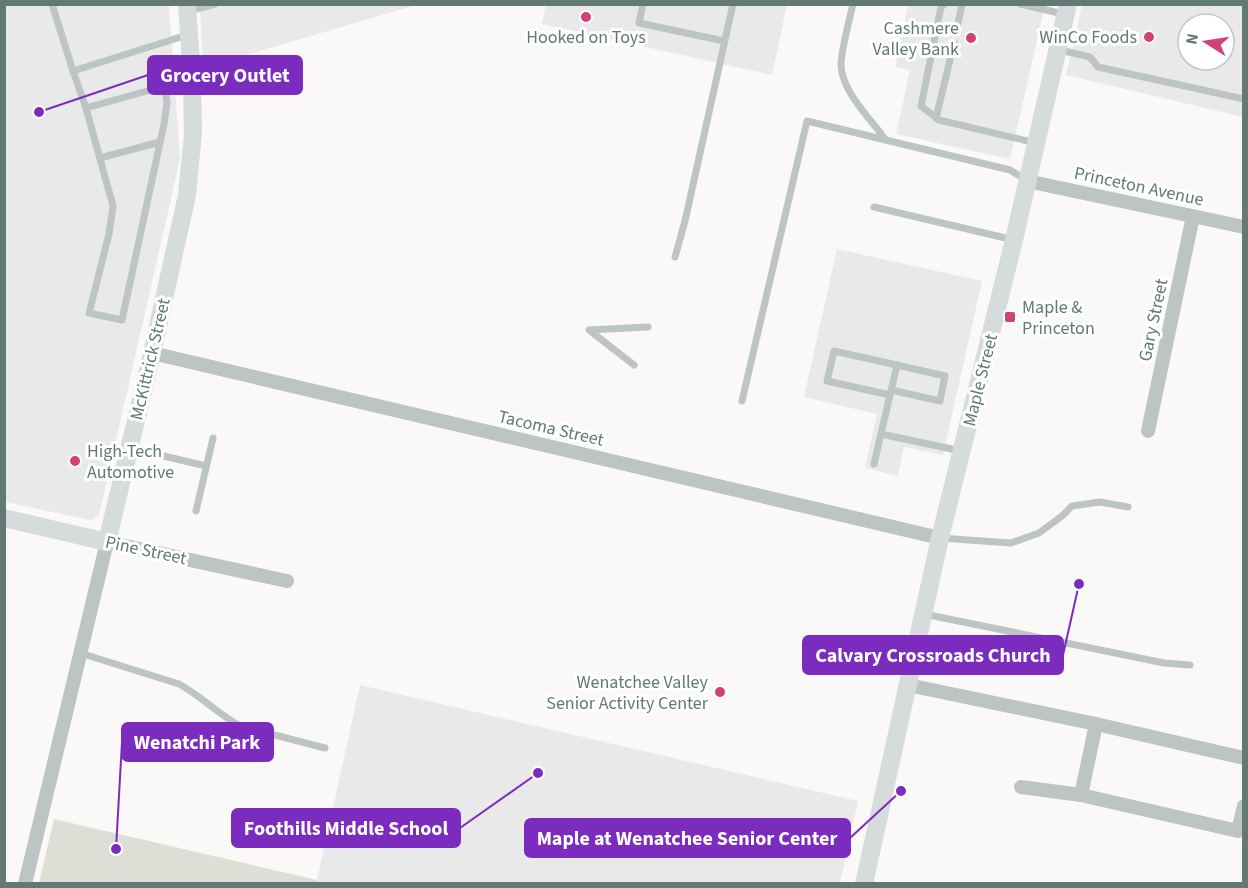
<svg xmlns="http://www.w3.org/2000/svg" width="1248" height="888" viewBox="0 0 1248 888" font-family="'Source Sans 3',sans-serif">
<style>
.built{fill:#e8e9e8;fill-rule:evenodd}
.green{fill:#deded7}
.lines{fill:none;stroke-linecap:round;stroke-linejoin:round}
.lane{stroke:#bdc5c4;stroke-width:7}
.street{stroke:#bdc5c4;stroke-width:14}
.secondary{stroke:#d6dbdb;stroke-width:18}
.poi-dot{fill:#d14178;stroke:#fff;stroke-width:2}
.labels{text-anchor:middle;stroke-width:6;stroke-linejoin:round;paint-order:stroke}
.poi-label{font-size:18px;fill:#637976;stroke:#fff;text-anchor:end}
.street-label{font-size:18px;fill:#637976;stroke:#fff}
.leader{fill:none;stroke:#7b2cbf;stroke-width:2}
.callout-dot{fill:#7b2cbf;stroke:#fff;stroke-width:2}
.callout{fill:#7b2cbf;stroke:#7b2cbf;stroke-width:2}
.callout-label{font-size:20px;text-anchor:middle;font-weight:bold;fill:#fff}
</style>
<rect width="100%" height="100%" fill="#faf9f8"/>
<g class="built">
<polygon points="5,5 169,5 180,159 99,515 91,520 5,502"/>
<polygon points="200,5 416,5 253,53 203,66"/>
<polygon points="546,5 787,5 772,75 542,24"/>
<polygon points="908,5 1045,5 1010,159 896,134 910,70 895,67"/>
<path d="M1082 5H1243V117L1066 75ZM1188 24H1224V60H1188Z"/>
<polygon points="837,249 982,281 943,455 904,447 898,476 865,468 877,414 804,397"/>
<polygon points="360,685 858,801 840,883 316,884"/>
</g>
<polygon class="green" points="54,819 317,880 316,883 39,883"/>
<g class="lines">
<g class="lane">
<polyline points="52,4 73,71 187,35"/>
<polyline points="643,4 639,23 724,41"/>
<path d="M853 4C849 22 842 46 841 64 841 91 870 118 885 139"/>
<polyline points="945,4 941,7 921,106 939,120 1036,143"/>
<polyline points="1020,4 1063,14"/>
<polyline points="188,11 215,4"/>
<polyline points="956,33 962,4"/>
<polyline points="1060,50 1090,57 1098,67 1244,99"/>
<polyline points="73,71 86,108 190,79"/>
<polyline points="86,108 113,206 109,234 89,313 122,320 164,124 167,103 165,86"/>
<polyline points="936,118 954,43"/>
<polyline points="100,158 160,142"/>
<polyline points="874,207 1014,240"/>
<polyline points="675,257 685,221 733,4"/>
<polyline points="634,365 589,330 648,327"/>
<polyline points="890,395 827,381 834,351 897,365"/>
<polyline points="742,401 807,121 1010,170 1025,179"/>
<polyline points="881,434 961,451"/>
<polyline points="130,448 206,466"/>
<polyline points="874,464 897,365 945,376 940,401 891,390"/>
<polyline points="196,511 213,438"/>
<polyline points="940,538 1011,543 1039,533 1062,516 1072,506 1100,502 1128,507"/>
<polyline points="924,614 1164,663 1190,665"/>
<path d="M80 653 179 684C201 696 218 714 240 726L325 748"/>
</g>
<g class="street">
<polyline points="1027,181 1244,227"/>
<polyline points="152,353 940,538"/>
<polyline points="1148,431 1193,216"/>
<polyline points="908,685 1096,724 1244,758"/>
<polyline points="1021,787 1081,795 1238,831 1244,806"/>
<polyline points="1081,795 1096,724"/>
<polyline points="25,884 107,542 287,581"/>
</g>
<g class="secondary">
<polyline points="4,518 107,542 152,353 187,195 193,133 192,79 187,4"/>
<polyline points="864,884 940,538 1014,240 1068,4"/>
</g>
</g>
<g class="poi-dot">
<circle cx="586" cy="17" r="6"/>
<circle cx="1149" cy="37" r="6"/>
<circle cx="971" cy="38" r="6"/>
<rect x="1004" y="311" width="12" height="12" rx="3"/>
<circle cx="75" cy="461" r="6"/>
<circle cx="720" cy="692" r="6"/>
</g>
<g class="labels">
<g class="poi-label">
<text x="959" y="34">Cashmere<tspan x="959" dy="21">Valley Bank</tspan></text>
<text x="586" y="43" text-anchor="middle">Hooked on Toys</text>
<text x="1137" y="43">WinCo Foods</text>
<text x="1022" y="313" text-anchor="start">Maple &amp;<tspan x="1022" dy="21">Princeton</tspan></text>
<text x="87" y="457" text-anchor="start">High-Tech<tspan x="87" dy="21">Automotive</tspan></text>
<text x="708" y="688">Wenatchee Valley<tspan x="708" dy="21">Senior Activity Center</tspan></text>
</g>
<g class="street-label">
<text transform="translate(1139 186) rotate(12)" y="6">Princeton Avenue</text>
<text transform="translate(1153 320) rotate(-78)" y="6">Gary Street</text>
<text transform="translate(150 359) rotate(-77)" y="6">McKittrick Street</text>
<text transform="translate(980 380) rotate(-76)" y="6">Maple Street</text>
<text transform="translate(551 428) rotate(13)" y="6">Tacoma Street</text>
<text transform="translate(146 550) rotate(12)" y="6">Pine Street</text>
</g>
</g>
<path class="leader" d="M39 112L148 75M1079 584L1063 655M116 849L122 742M538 773L460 828M901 791L850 838"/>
<g class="callout-dot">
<circle cx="39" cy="112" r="6"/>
<circle cx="1079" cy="584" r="6"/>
<circle cx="116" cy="849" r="6"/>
<circle cx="538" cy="773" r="6"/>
<circle cx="901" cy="791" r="6"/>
</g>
<g class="callout">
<rect x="148" y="56" width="154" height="38" rx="6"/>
<rect x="803" y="636" width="260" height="38" rx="6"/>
<rect x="122" y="723" width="151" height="38" rx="6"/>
<rect x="232" y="809" width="228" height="38" rx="6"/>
<rect x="525" y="819" width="325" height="38" rx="6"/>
</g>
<g class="callout-label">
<text x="225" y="82">Grocery Outlet</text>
<text x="933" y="662">Calvary Crossroads Church</text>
<text x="197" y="749">Wenatchi Park</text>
<text x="346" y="835">Foothills Middle School</text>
<text x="687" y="845">Maple at Wenatchee Senior Center</text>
</g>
<rect width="1248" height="888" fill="none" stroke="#637976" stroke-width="12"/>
<g transform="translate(1206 42) rotate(282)"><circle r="28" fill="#ffffff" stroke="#c1c9c8" stroke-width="1.5"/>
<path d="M0-4.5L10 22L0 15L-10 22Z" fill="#d14178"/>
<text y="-9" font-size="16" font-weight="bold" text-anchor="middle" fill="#637976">N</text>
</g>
</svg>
